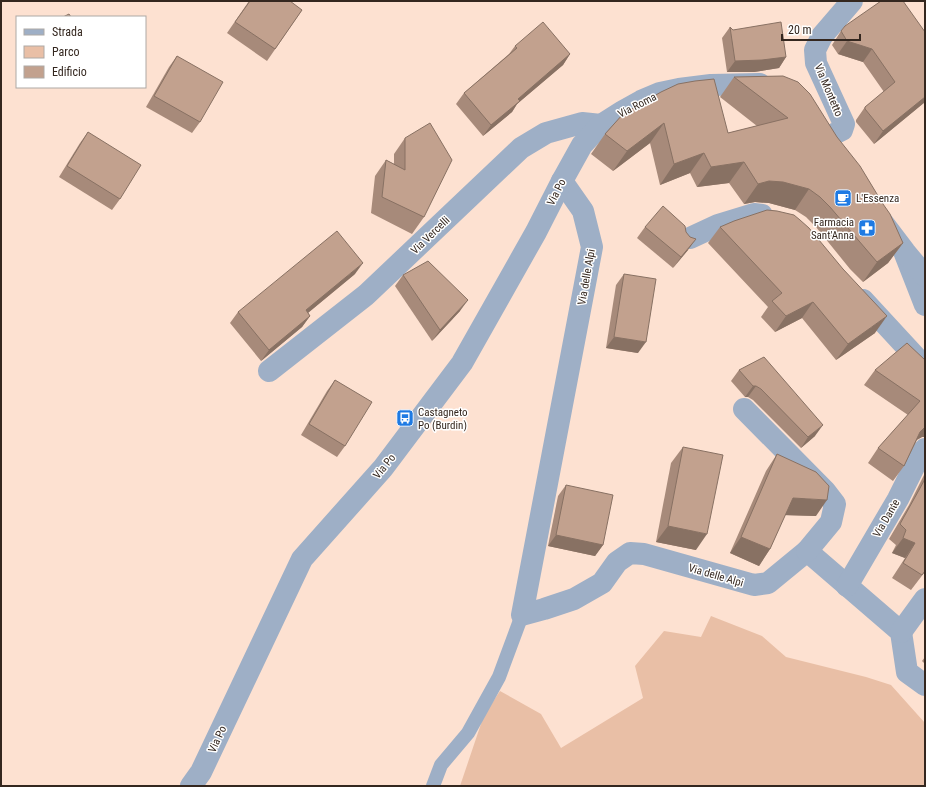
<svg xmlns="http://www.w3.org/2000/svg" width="926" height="787" viewBox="0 0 926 787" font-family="'Roboto Condensed',sans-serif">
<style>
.green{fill:#e9bfa6}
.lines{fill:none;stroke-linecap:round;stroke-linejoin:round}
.service{stroke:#9eafc6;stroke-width:14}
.minor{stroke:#9eafc6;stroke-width:22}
.tertiary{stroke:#9eafc6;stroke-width:22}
.wall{fill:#a78a7a}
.shaded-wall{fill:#887163}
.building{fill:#c2a18e;stroke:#887163}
.labels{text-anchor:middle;stroke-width:3;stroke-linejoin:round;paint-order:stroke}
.street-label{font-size:11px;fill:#34271f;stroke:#fff}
.poi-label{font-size:11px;fill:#34271f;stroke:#fff;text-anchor:start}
</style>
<rect width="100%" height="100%" fill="#fde1d1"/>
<polygon class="green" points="711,616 762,636 786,657 866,677 891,685 925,723 925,786 460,786 484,715 500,691 541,714 561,748 643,698 635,666 664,631 701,637"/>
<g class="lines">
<polyline class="service" points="433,786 441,765 468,733 499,677 522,615"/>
<g class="minor">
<polyline points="830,136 842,130 844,124 816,63 815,50 822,36 852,1"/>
<polyline points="562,181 583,211 592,247 522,615 544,609 574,599 602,583 617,562 630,553 644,554 754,585 768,583 807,551 901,632 907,672 925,685"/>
<polyline points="690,238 718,225 754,214 762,215"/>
<polyline points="905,254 916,282 925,305"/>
<polyline points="863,300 925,367"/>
<polyline points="269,371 366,295 521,148 546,133 582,123 601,125"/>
<polyline points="744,409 825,491 835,504 831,522 807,551"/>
<polyline points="847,586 898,499 921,453 925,449"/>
<polyline points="901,632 925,599"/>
</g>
<g class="tertiary">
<polyline points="883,223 905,252 925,276"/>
<polyline points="191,786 201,772 302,559 383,468 462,363 536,232 562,181 582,145 601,125 623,111 641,101 660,93 679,89 711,85 760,84"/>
</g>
</g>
<g class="wall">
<polygon points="249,1 302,10 267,61 227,33"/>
<polygon points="881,1 925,102 874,144 856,122 856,120 865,107 884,92 863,62 838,54 832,45 841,31"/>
<polygon points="730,27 733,30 786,57 779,68 754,72 727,72 722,38"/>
<polygon points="515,46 570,54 563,65 517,104 512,112 483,136 456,104 464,93 509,54"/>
<polygon points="177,56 200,122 192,133 146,107 169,67"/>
<polygon points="783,76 903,243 888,263 863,282 850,269 816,227 806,217 795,210 769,203 755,202 744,204 729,183 697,187 690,173 660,185 650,143 613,171 591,154 605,134 623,114 728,133 757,126 720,97 734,77"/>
<polygon points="88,132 120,199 112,210 59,177 80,143"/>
<polygon points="405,138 424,217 412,234 371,213 375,176 386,160 394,164 394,154"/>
<polygon points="645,227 688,250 673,268 637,238"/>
<polygon points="720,227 875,333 836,360 802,318 775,332 761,317 768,307 708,243"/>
<polygon points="355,274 308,313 310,316 302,327 261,361 230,323 238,312"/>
<polygon points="624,274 638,353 606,348 616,285"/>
<polygon points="403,275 460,311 432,341 395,286"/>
<polygon points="925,360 925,437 922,437 917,440 904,466 893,481 868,463 878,448 908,415 864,385 875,370"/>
<polygon points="739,370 815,436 801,448 753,400 748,397 745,397 731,381"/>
<polygon points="335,380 345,446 337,457 301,435 327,391"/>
<polygon points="683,447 696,550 656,542 671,463"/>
<polygon points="777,454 816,516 785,515 770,549 759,566 730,553 766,471"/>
<polygon points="925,473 925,575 924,573 911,590 892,578 905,558 892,553 896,545 889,539 909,505"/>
<polygon points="566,485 603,545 595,556 548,546 558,496"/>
<polygon points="925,657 925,664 922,661"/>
</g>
<g class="shaded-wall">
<polygon points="847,41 872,49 863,62 838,54"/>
<polygon points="570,54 563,65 517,104 512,112 483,136 491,125 518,99"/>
<polygon points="786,57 779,68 754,72 727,72 735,61"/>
<polygon points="925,97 925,102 874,144 883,131"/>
<polygon points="664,123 650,143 613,171 627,151"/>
<polygon points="704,153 690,173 660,185 674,164"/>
<polygon points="744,162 729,183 697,187 711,167"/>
<polygon points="769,181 783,182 809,189 795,210 769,203 755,202 744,204 758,184"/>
<polygon points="696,239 688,250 673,268 681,257"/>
<polygon points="903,243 888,263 863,282 877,262"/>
<polygon points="363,263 355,274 298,321 306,310"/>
<polygon points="468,300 460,311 432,341 440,330"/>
<polygon points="813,302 802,318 775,332 786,316"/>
<polygon points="310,316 302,327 261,361 269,350"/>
<polygon points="887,316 875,333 836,360 848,344"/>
<polygon points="614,337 646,342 638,353 606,348"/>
<polygon points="753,386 756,386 748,397 745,397"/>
<polygon points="823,425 815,436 801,448 808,437"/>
<polygon points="925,427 925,437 922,437 916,440 920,432"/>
<polygon points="793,498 827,500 816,516 781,515"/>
<polygon points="668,526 707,534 696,550 656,542"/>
<polygon points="556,535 603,545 595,556 548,546"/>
<polygon points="741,537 770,549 759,566 730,553"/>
<polygon points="903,538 915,543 905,558 892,553"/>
</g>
<g class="building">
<polygon points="250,1 290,1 302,10 275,49 235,22"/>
<polygon points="881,1 903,1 925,32 925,97 883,131 865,109 865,107 895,82 872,49 847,41 841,31 845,26"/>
<polygon points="69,14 71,17 63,17"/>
<polygon points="543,22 570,54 518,99 520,101 491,125 464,93 517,48 515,46"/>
<polygon points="781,22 786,57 762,60 735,61 730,27 733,30"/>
<polygon points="177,56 223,82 200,122 154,96"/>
<polygon points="783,76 798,82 810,94 837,137 860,166 883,204 890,214 903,243 877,262 865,248 830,207 820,197 809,189 783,182 769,181 758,184 744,162 711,167 704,153 674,164 664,123 627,151 605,134 623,114 661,92 678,84 695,81 714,79 728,133 788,118 734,77"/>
<polygon points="430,123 452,160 424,217 382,197 386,160 405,170 405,138"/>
<polygon points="88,132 141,165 120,199 67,166"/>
<polygon points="663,206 685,226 686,232 690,237 696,239 681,257 645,227"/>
<polygon points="767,210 777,211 794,215 800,220 809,228 843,269 887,316 848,344 813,302 786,316 772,301 782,293 720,227 734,221"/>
<polygon points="337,231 363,263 306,310 310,316 269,350 238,312"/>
<polygon points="428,261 468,300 440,330 403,275"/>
<polygon points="624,274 656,279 646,342 614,337"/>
<polygon points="907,343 925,360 925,427 920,432 904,466 878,448 920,401 875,370"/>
<polygon points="764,357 823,425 808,437 761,389 756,386 753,386 739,370"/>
<polygon points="335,380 372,402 345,446 309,424"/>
<polygon points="683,447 723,455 707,534 668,526"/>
<polygon points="777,454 816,472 829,486 827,500 793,498 770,549 741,537"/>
<polygon points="925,479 925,571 922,575 903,563 915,543 903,538 906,530 900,524 919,490"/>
<polygon points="566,485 613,495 603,545 556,535"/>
</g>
<defs>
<symbol id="cafe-square" viewBox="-11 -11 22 22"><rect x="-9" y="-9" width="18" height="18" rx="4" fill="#1e7ae3" stroke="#fff"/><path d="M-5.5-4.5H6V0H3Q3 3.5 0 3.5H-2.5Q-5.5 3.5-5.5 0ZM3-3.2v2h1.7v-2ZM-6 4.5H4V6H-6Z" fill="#fff"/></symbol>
<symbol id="pharmacy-square" viewBox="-11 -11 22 22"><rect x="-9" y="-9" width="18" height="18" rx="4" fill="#1e7ae3" stroke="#fff"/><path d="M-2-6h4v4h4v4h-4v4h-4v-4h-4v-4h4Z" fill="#fff"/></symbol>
<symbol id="bus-square" viewBox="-11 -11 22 22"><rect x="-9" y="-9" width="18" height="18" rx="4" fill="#1e7ae3" stroke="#fff"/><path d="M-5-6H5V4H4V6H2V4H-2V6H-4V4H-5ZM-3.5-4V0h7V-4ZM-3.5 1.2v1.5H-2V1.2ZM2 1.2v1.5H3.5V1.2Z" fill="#fff"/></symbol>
</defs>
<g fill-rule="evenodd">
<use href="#cafe-square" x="833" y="188" width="20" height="20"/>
<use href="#pharmacy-square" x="857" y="218" width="20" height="20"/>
<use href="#bus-square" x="395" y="408" width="20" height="20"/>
</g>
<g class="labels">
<g class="street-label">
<text transform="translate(829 90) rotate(67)" y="4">Via Montetto</text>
<text transform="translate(637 105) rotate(-27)" y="4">Via Roma</text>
<text transform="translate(556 192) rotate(-63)" y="4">Via Po</text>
<text transform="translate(430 235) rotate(-44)" y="4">Via Vercelli</text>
<text transform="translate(586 277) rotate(-80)" y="4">Via delle Alpi</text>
<text transform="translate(384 466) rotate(-51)" y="4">Via Po</text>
<text transform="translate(886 518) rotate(-60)" y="4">Via Dante</text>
<text transform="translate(716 575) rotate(16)" y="4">Via delle Alpi</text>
<text transform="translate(217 739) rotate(-65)" y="4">Via Po</text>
</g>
<g class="poi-label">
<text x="856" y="202">L'Essenza</text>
<text x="854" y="226" text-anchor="end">Farmacia<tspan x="854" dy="13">Sant'Anna</tspan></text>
<text x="418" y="416">Castagneto<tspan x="418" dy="13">Po (Burdin)</tspan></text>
</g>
</g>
<rect width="926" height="787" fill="none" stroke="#34271f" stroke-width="4"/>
<rect x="16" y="16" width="130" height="72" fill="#ffffff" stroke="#aea9a5"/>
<rect x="24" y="29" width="20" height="6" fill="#9eafc6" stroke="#aea9a5"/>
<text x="52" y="36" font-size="12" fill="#34271f">Strada</text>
<rect x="24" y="46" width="20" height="12" fill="#e9bfa6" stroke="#aea9a5"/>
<text x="52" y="56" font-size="12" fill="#34271f">Parco</text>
<rect x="24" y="66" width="20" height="12" fill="#c2a18e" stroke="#aea9a5"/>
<text x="52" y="76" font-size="12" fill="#34271f">Edificio</text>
<path d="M782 34v6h78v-6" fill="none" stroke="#34271f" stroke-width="2"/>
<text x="788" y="34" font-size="12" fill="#34271f" stroke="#ffffff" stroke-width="3" paint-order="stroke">20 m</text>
</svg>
